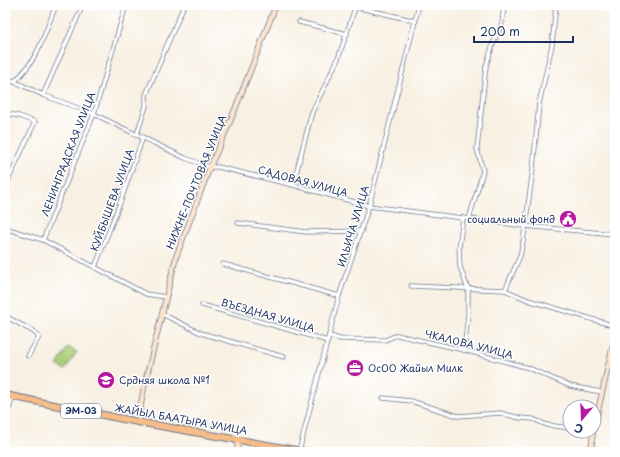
<svg xmlns="http://www.w3.org/2000/svg" width="620" height="457" viewBox="0 0 620 457" font-family="'Playpen Sans',sans-serif">
<style>
.green{fill:#a9cd77;stroke:#627e6a}
.lines{fill:none;stroke-linecap:round;stroke-linejoin:round}
.street-casing{stroke:#68738c;stroke-width:5}
.secondary-casing{stroke:#68738c;stroke-width:6}
.highway-casing{stroke:#68738c;stroke-width:8}
.street{stroke:#fff;stroke-width:3.5}
.secondary{stroke:#fce5cf;stroke-width:4.5}
.highway{stroke:#f7bd88;stroke-width:6}
.labels{text-anchor:middle;stroke-width:3;stroke-linejoin:round;paint-order:stroke}
.shield{fill:#fff;stroke:#5f6d8e;stroke-width:1}
.shield-label{font-size:9px;font-weight:bold;fill:#1b2f5e}
.street-label{font-size:10px;fill:#1b2f5e;stroke:#fff}
.poi-label{font-size:10px;fill:#1b2f5e;stroke:#fff;text-anchor:start}
</style>
<rect width="100%" height="100%" fill="#fff"/>
<filter id="ink" filterUnits="userSpaceOnUse"><feTurbulence type="fractalNoise" baseFrequency=".025" numOctaves="2"/><feDisplacementMap in="SourceGraphic" scale="8" xChannelSelector="R" yChannelSelector="G"/><feConvolveMatrix kernelMatrix="1 2 1 2 8 2 1 2 1" color-interpolation-filters="sRGB"/></filter>
<filter id="wash" filterUnits="userSpaceOnUse"><feTurbulence type="fractalNoise" baseFrequency=".012" numOctaves="4" result="noise"/><feDisplacementMap in="SourceGraphic" scale="16" xChannelSelector="R" yChannelSelector="G"/><feGaussianBlur stdDeviation="0.9" result="paint"/><feColorMatrix in="noise" values="0 0 0 0 0 0 0 0 0 0 0 0 0 0 0 0 0 1.4 0 .05"/><feComposite in="paint" operator="in"/></filter>
<g filter="url(#wash)">
<rect width="100%" height="100%" fill="#f8f0e2"/>
<polygon class="green" points="68,347 77,352 65,370 57,365"/>
</g>
<g filter="url(#ink)">
<g class="lines">
<defs>
<g id="street">
<polyline points="356,7 416,21"/>
<polyline points="299,22 347,34"/>
<polyline points="5,77 43,95 94,114 185,158 210,167 218,167 293,185 369,206 524,226 615,234"/>
<path d="M14 82C39 59 44 35 56 5"/>
<polyline points="43,95 83,5"/>
<polyline points="5,113 19,116 35,122 5,187"/>
<polyline points="137,134 146,106 146,95 184,5"/>
<polyline points="293,185 312,112 338,59 356,5"/>
<polyline points="463,218 459,247 460,267 468,289 468,315 464,350"/>
<polyline points="469,219 483,171 477,149 486,66 493,44 502,23 504,5"/>
<polyline points="238,223 306,232 362,231"/>
<polyline points="5,228 43,240 146,294 166,297"/>
<polyline points="43,240 94,114 126,5"/>
<polyline points="223,264 339,296"/>
<polyline points="95,267 121,200 143,137"/>
<polyline points="411,286 505,290 528,300 615,326"/>
<polyline points="505,290 520,256 523,242 533,169 539,104 552,45 556,5"/>
<polyline points="202,305 328,341"/>
<polyline points="162,314 201,333 284,357"/>
<polyline points="5,316 34,332 39,337 28,356"/>
<polyline points="330,336 340,339 385,340 397,335 464,350 529,368 570,386 601,392"/>
<polyline points="609,362 615,364"/>
<polyline points="383,398 411,401 458,416 500,413 520,418 533,419 547,425 570,428"/>
<polyline points="5,420 13,397"/>
<polyline points="299,451 339,296 369,206 419,5"/>
</g>
<g id="secondary">
<polyline points="138,422 144,387 176,257 210,167 232,117 276,5"/>
<polyline points="594,428 615,336"/>
<polyline points="237,452 238,440"/>
<polyline points="591,452 593,431"/>
</g>
<polyline id="highway" points="5,395 138,422 307,452"/>
</defs>
<use href="#street" class="street-casing"/>
<use href="#secondary" class="secondary-casing"/>
<use href="#highway" class="highway-casing"/>
<use href="#street" class="street"/>
<use href="#secondary" class="secondary"/>
<use href="#highway" class="highway"/>
</g>
</g>
<defs>
<symbol id="civic-disc" viewBox="-11 -11 22 22"><circle r="9.5" fill="#b5179e" stroke="#fff"/><path d="M-.6-6.5H3V-4.5H.6V-3L4-1V1h2V6H-6V1h2V-1L-.6-3ZM-1.2 2.5V6h2.4V2.5Z" fill="#fff"/></symbol>
<symbol id="office-disc" viewBox="-11 -11 22 22"><circle r="9.5" fill="#b5179e" stroke="#fff"/><path d="M-6-3h4V-5.5h4V-3h4V5H-6ZM-1-4.5V-3h2v-1.5ZM-6 0V1H6V0Z" fill="#fff"/></symbol>
<symbol id="school-disc" viewBox="-11 -11 22 22"><circle r="9.5" fill="#b5179e" stroke="#fff"/><path d="M0-5L7-2L0 1L-7-2ZM-4 1L0 2.5L4 1V4Q0 6-4 4Z" fill="#fff"/></symbol>
</defs>
<g fill-rule="evenodd">
<use href="#civic-disc" x="558" y="209" width="20" height="20"/>
<use href="#office-disc" x="345" y="358" width="20" height="20"/>
<use href="#school-disc" x="96" y="370" width="20" height="20"/>
</g>
<g class="labels">
<rect class="shield" x="61" y="404" width="40" height="14" rx="3"/>
<g class="shield-label">
<text x="81" y="414">ЭМ-03</text>
</g>
<g class="street-label">
<text transform="translate(68 154) rotate(-69)" y="4">ЛЕНИНГРАДСКАЯ УЛИЦА</text>
<text transform="translate(303 181) rotate(15)" y="4">САДОВАЯ УЛИЦА</text>
<text transform="translate(196 182) rotate(-68)" y="4">НИЖНЕ-ПОЧТОВАЯ УЛИЦА</text>
<text transform="translate(112 200) rotate(-70)" y="4">КУЙБЫШЕВА УЛИЦА</text>
<text transform="translate(353 226) rotate(-73)" y="4">ИЛЬИЧА УЛИЦА</text>
<text transform="translate(268 315) rotate(16)" y="4">ВЪЕЗДНАЯ УЛИЦА</text>
<text transform="translate(469 344) rotate(14)" y="4">ЧКАЛОВА УЛИЦА</text>
<text transform="translate(181 419) rotate(10)" y="4">ЖАЙЫЛ БААТЫРА УЛИЦА</text>
</g>
<g class="poi-label">
<text x="555" y="223" text-anchor="end">социальный фонд</text>
<text x="368" y="372">ОсОО Жайыл Милк</text>
<text x="119" y="384">Срдняя школа №1</text>
</g>
</g>
<rect width="620" height="457" fill="none" stroke="#fff" stroke-width="20"/>
<g transform="translate(582 419) rotate(199)"><circle r="19" fill="#ffffff" stroke="#a4acbf"/>
<path d="M0-3L7 15L0 10L-7 15Z" fill="#b5179e"/>
<text y="-6" font-size="11" font-weight="bold" text-anchor="middle" fill="#1b2f5e">С</text>
</g>
<path d="M474 36v6h99v-6" fill="none" stroke="#1b2f5e" stroke-width="2"/>
<text x="480" y="36" font-size="12" fill="#1b2f5e" stroke="#ffffff" stroke-width="3" paint-order="stroke">200 m</text>
</svg>
